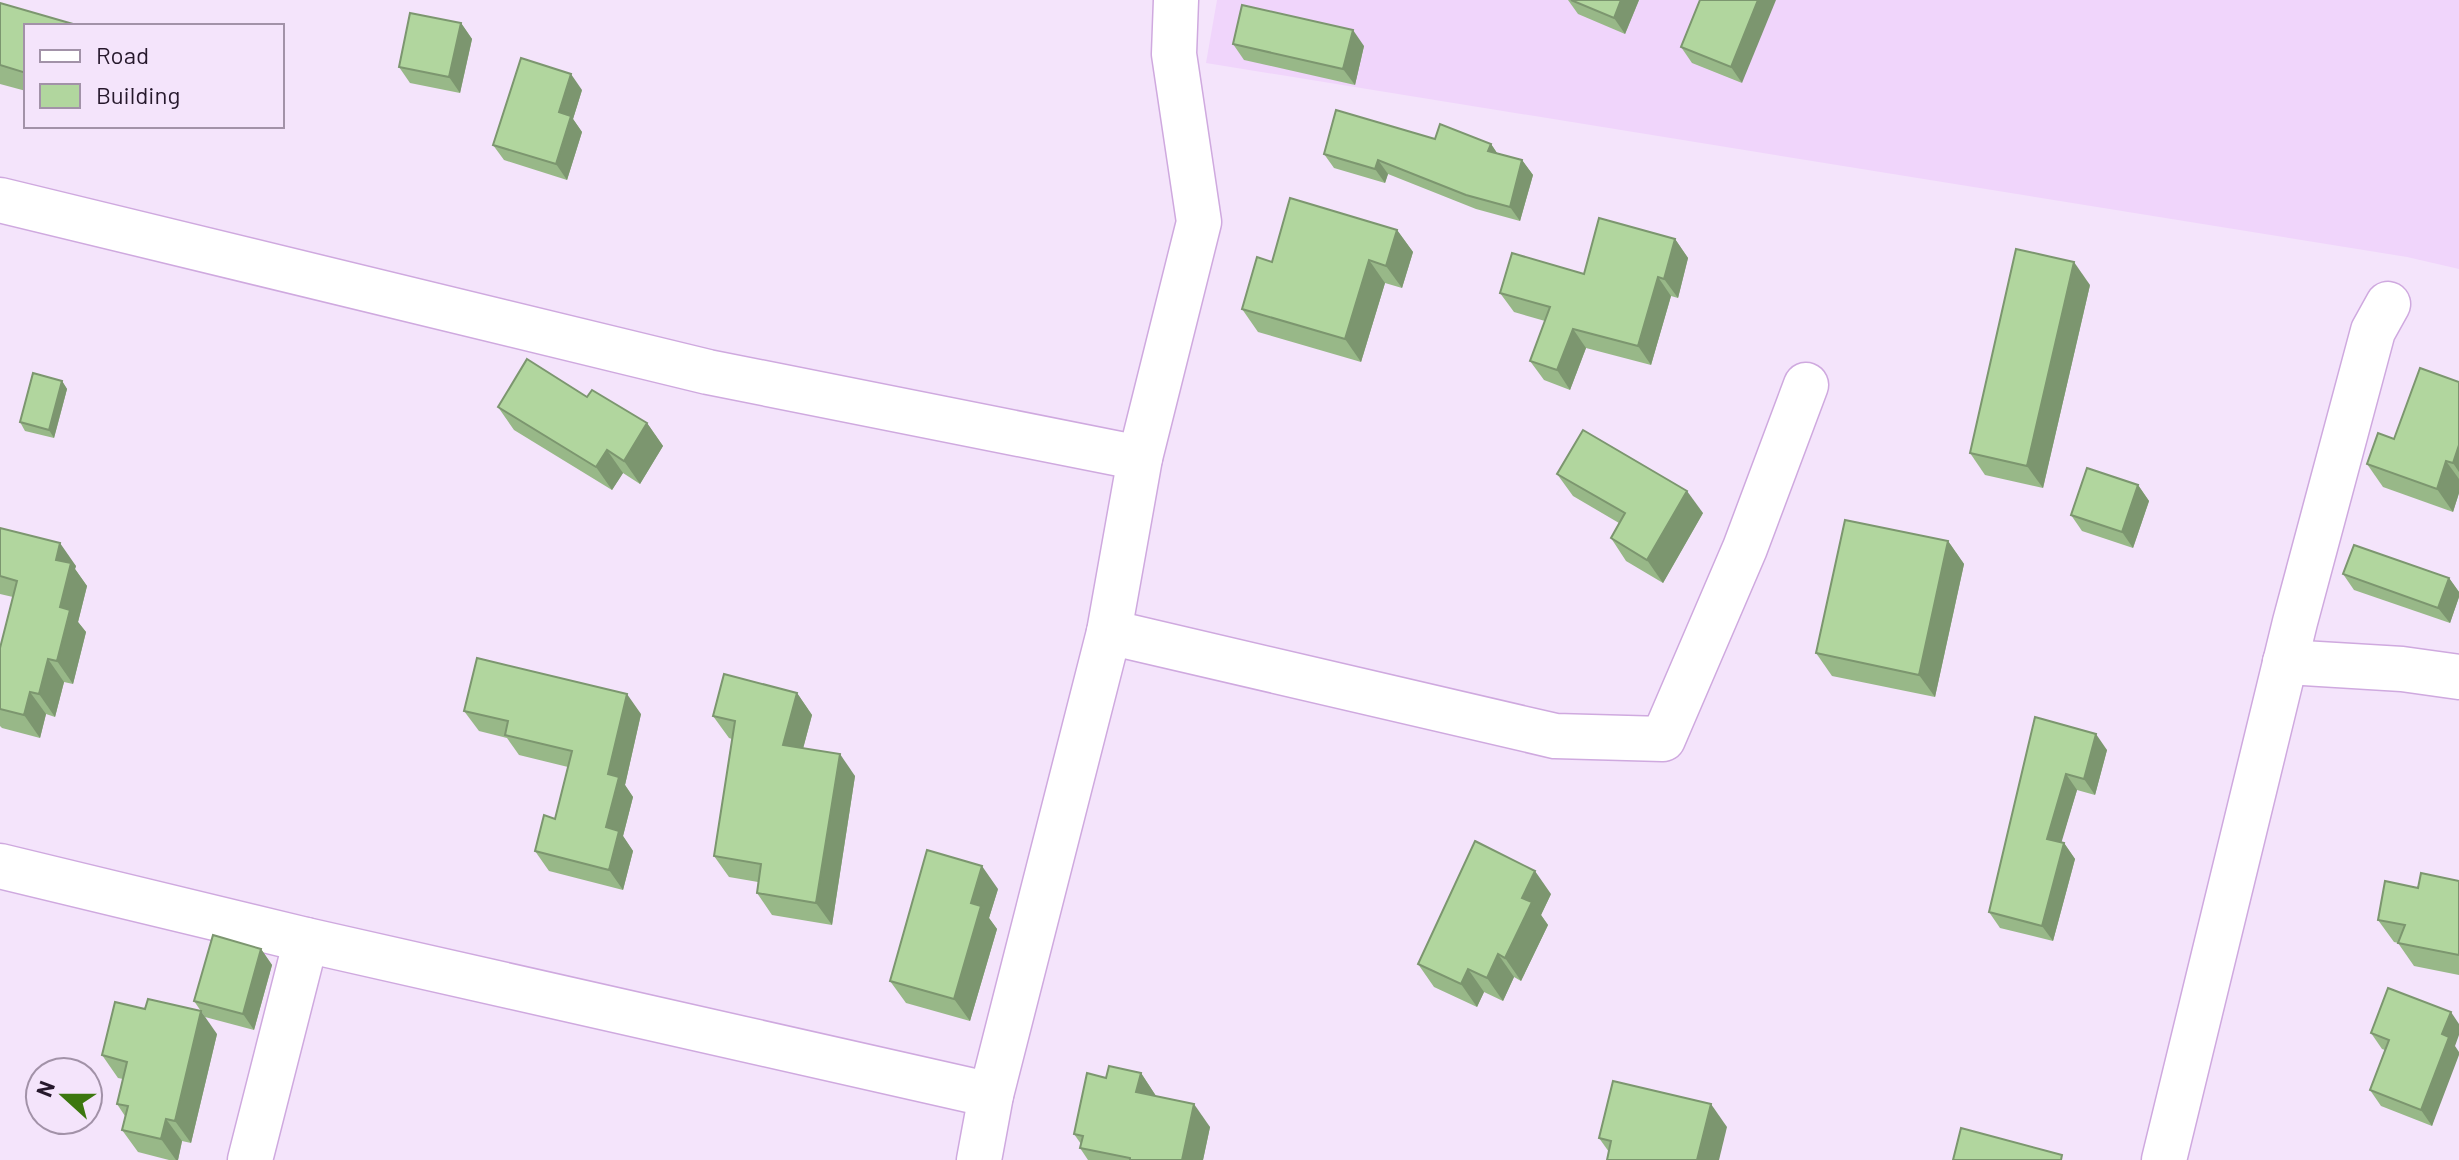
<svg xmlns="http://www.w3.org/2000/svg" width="2459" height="1160" viewBox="0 0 2459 1160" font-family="Barlow,sans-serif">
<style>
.built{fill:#f0d5fb}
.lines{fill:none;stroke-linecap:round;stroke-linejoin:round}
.street-casing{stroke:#cfa9df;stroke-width:47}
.street{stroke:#fff;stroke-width:44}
.wall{fill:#98b888}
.shaded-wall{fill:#7c966f}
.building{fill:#b1d69e;stroke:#7c966f;stroke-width:2}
</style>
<rect width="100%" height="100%" fill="#f4e4fb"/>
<polygon class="built" points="1217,0 2459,0 2459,269 2407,257 1206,63"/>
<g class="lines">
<defs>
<g id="street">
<polyline points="0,200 708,372 1140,458"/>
<polyline points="1109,632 1555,736 1663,739 1745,548 1806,385"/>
<polyline points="2285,662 2402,669 2459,677"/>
<polyline points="0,866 306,940 991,1095"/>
<polyline points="250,1160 306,940"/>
<polyline points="979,1160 991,1095 1109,632 1140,458 1199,222 1174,54 1176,0"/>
<polyline points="2164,1160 2295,622 2373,331 2388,304"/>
</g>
</defs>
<use href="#street" class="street-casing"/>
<use href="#street" class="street"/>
</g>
<g class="wall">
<polygon points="1568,0 1639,0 1625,34 1578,14"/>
<polygon points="1700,0 1742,83 1692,63 1681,47"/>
<polygon points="0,3 26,26 26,91 0,84"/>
<polygon points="461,23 472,39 460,93 410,83 399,67"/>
<polygon points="1233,44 1364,46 1355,85 1244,60"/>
<polygon points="582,90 573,119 582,132 567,180 504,160 493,145"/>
<polygon points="1435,139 1491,144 1497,153 1522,160 1533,175 1520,221 1476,209 1388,174 1385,183 1334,168 1324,154"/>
<polygon points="1397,230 1413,252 1402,288 1385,283 1361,362 1258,332 1242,309 1272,262"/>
<polygon points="1675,239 1688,258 1678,298 1671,296 1651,365 1586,348 1570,390 1544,380 1530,361 1545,321 1514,312 1500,293 1584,274"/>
<polygon points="2090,285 2043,488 1985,475 1970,453"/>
<polygon points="62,381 67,389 54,438 25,431 20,422"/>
<polygon points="2459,382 2459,493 2453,512 2383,487 2367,464"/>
<polygon points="587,397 647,423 663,446 640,484 623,473 612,490 514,430 498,407"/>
<polygon points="1557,474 1703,513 1663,583 1626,561 1611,538 1619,523 1573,496"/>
<polygon points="2138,485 2149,501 2133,548 2082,531 2071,515"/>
<polygon points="0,528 76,566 75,569 87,586 78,622 86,632 73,684 64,682 55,717 46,714 40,738 2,728 0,726 0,648 13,597 0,594"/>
<polygon points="1948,541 1964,564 1935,697 1832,676 1816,653"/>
<polygon points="2343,574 2449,578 2459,592 2459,597 2450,623 2354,590"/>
<polygon points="797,693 812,715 803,749 855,776 832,925 772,915 757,893 758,882 729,877 714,856 732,739 729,738 713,716"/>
<polygon points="464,711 641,714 625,785 633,797 623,836 633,851 623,890 549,871 535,851 555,819 568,767 519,755 507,738 479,731"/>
<polygon points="2035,717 2107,750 2095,795 2077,790 2061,842 2064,843 2075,859 2053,941 2000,928 1989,912"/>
<polygon points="2459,881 2459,975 2414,966 2398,943 2394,942 2378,920 2418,888"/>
<polygon points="998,889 989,918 997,929 970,1021 906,1003 890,981"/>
<polygon points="1551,894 1541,915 1548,925 1521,981 1514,977 1503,1001 1484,992 1477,1007 1434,987 1418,964"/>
<polygon points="261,949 272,965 254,1030 205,1017 194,1001"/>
<polygon points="2371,1033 2455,1046 2432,1126 2381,1106 2370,1090 2385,1050 2382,1049"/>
<polygon points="217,1034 191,1143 182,1141 178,1160 169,1160 138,1152 122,1130 125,1116 117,1104 123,1079 118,1078 102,1055"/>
<polygon points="1141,1073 1156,1096 1210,1127 1203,1160 1088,1160 1080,1148 1081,1144 1074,1134 1106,1078"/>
<polygon points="1727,1127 1609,1152 1599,1138"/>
</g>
<g class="shaded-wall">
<polygon points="1621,0 1639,0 1625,34 1614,18"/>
<polygon points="1758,0 1776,0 1742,83 1731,67"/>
<polygon points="461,23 472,39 460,93 449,77"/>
<polygon points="1353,30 1364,46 1355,85 1343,69"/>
<polygon points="571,74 582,90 573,119 582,132 567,180 556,164 559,112"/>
<polygon points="1491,144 1501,159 1488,151"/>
<polygon points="1378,160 1388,174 1385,183 1375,169"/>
<polygon points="1522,160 1533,175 1520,221 1510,207"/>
<polygon points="1397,230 1413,252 1402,288 1386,266"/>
<polygon points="1675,239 1688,258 1678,298 1664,279"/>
<polygon points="1369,260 1385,283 1361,362 1345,339"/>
<polygon points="2074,262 2090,285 2043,488 2027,466"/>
<polygon points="1658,277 1671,296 1651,365 1638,346"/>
<polygon points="1573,329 1586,348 1570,390 1557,370"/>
<polygon points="62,381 67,389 54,438 49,430"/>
<polygon points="647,423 663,446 640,484 624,461"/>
<polygon points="2459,445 2459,472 2453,463"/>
<polygon points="607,450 623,473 612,490 596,467"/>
<polygon points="2446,461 2459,479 2459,493 2453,512 2437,489"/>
<polygon points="2138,485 2149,501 2133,548 2122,532"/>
<polygon points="1687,491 1703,513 1663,583 1647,560"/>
<polygon points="1948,541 1964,564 1935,697 1919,675"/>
<polygon points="60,543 76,566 75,569 87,586 78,622 86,632 73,684 57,661 60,607 56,560"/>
<polygon points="2449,578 2459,592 2459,597 2450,623 2438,608"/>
<polygon points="48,659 64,682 55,717 39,694"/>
<polygon points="30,692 46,714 40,738 24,715"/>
<polygon points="797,693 812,715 798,767 783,745"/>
<polygon points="627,694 641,714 625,785 633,797 623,836 633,851 623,890 609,870 606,827 608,774"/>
<polygon points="2096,734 2107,750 2095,795 2084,779"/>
<polygon points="840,754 855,776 832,925 816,903"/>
<polygon points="2066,774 2077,790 2058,854 2047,839"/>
<polygon points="2064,843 2075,859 2053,941 2042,926"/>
<polygon points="982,866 998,889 989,918 997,929 970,1021 954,999 971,903"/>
<polygon points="1535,871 1551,894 1541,915 1548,925 1521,981 1505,958 1522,898"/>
<polygon points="261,949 272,965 254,1030 243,1014"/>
<polygon points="1498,954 1514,977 1503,1001 1487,978"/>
<polygon points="1468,969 1484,992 1477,1007 1461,984"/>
<polygon points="201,1011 217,1034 191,1143 175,1121"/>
<polygon points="2451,1012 2459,1024 2459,1035 2455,1046 2459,1052 2459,1055 2432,1126 2421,1110 2442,1034"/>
<polygon points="1141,1073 1156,1096 1136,1092"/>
<polygon points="1194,1104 1210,1127 1203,1160 1182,1160"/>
<polygon points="1711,1104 1727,1127 1719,1160 1697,1160"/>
<polygon points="166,1119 182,1141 178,1160 176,1160 161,1139"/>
</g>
<g class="building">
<polygon points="1571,0 1621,0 1614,18"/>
<polygon points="1700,0 1758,0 1731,67 1681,47"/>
<polygon points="0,3 80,26 26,26 26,73 0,65"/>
<polygon points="1242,5 1353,30 1343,69 1233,44"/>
<polygon points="410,13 461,23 449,77 399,67"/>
<polygon points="521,58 571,74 559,112 571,116 556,164 493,145"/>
<polygon points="1336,110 1435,139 1440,124 1491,144 1488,151 1522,160 1510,207 1466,195 1378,160 1375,169 1324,154"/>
<polygon points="1290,198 1397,230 1386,266 1369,260 1345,339 1242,309 1257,257 1272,262"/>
<polygon points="1599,218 1675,239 1664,279 1658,277 1638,346 1573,329 1557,370 1530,361 1550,307 1500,293 1512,253 1584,274"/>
<polygon points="2016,249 2074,262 2027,466 1970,453"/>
<polygon points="527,359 587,397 592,390 647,423 624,461 607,450 596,467 498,407"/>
<polygon points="2420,368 2459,382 2459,445 2453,463 2446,461 2437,489 2367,464 2378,433 2394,439"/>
<polygon points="33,373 62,381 49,430 20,422"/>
<polygon points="1583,430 1687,491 1647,560 1611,538 1625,513 1557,474"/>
<polygon points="2087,468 2138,485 2122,532 2071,515"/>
<polygon points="1845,520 1948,541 1919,675 1816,653"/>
<polygon points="0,528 60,543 56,560 71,563 60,607 70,610 57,661 48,659 39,694 30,692 24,715 0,709 0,648 17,581 0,576"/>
<polygon points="2354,545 2449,578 2438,608 2343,574"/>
<polygon points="477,658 627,694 608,774 619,777 606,827 619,831 609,870 535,851 544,815 555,819 572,751 505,735 508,721 464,711"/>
<polygon points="724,674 797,693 783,745 840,754 816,903 757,893 761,864 714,856 735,721 713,716"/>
<polygon points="2035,717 2096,734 2084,779 2066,774 2047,839 2064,843 2042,926 1989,912"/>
<polygon points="1475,841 1535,871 1522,898 1532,902 1505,958 1498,954 1487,978 1468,969 1461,984 1418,964"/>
<polygon points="927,850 982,866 971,903 981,906 954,999 890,981"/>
<polygon points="2421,873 2459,881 2459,955 2398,943 2405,925 2378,920 2385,881 2418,888"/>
<polygon points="213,935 261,949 243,1014 194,1001"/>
<polygon points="2388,988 2451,1012 2442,1034 2449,1037 2421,1110 2370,1090 2389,1040 2371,1033"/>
<polygon points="148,999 201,1011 175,1121 166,1119 161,1139 122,1130 128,1106 117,1104 127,1062 102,1055 115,1002 145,1009"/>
<polygon points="1109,1066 1141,1073 1136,1092 1194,1104 1182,1160 1130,1160 1130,1158 1080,1148 1083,1136 1074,1134 1087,1073 1106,1078"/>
<polygon points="1613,1081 1711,1104 1697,1160 1607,1160 1611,1141 1599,1138"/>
<polygon points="1961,1128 2062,1155 2061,1160 1953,1160"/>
</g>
<rect x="24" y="24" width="260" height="104" fill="#f4e4fb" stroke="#a292a8" stroke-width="2"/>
<rect x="40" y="50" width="40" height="12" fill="#ffffff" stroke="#a292a8" stroke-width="2"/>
<text x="96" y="64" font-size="24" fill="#26182c">Road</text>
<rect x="40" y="84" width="40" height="24" fill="#b1d69e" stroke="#a292a8" stroke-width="2"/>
<text x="96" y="104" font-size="24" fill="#26182c">Building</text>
<g transform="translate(64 1096) rotate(291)"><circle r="38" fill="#f4e4fb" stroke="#a292a8" stroke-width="2"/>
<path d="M0-6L14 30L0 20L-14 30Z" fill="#3c770f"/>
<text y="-12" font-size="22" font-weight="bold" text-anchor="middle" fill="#26182c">N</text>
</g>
</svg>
